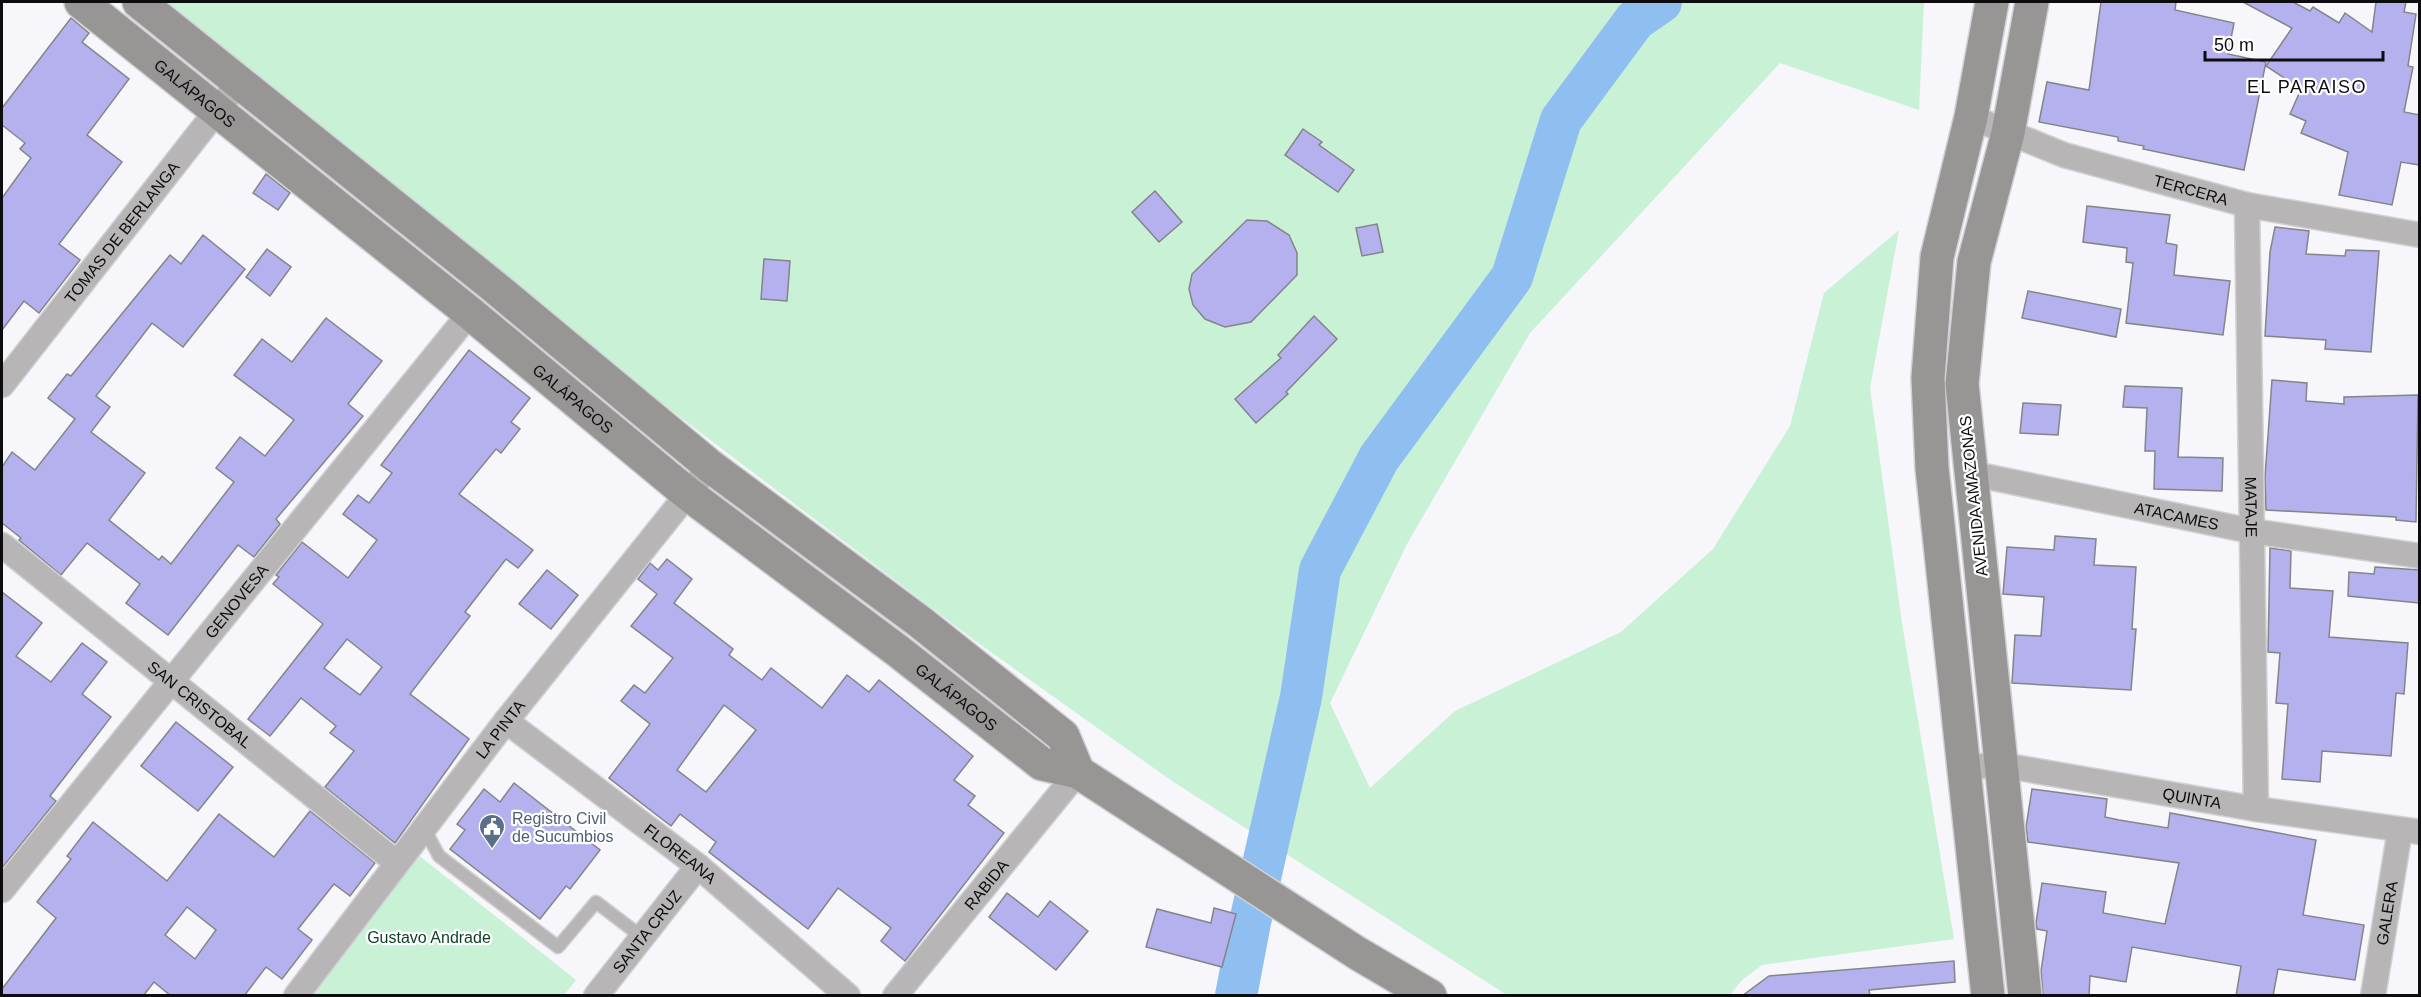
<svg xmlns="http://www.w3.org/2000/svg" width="2421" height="997" viewBox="0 0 2421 997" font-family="Helvetica,sans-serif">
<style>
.green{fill:#c8f1d6}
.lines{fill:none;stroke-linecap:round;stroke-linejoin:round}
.river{stroke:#8fbff0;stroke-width:42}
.building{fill:#b5b1ef;stroke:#848489;stroke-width:1.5;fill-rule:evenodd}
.lane-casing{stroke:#d1d1d5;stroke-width:15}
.street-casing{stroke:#d1d1d5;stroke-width:27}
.secondary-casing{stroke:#d1d1d5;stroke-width:36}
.lane{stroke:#b7b5b5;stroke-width:12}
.street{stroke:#b7b5b5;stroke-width:24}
.secondary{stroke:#989595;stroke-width:33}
.labels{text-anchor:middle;stroke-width:4.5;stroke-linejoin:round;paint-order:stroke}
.street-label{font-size:16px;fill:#0d0d0f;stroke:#fff}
.service-label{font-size:16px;fill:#4e5e75;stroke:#fff;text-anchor:start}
.park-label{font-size:16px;fill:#0a3e24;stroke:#fff}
.neighbourhood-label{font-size:18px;letter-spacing:1.5px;fill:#0d0d0f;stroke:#fff}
</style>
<rect width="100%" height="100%" fill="#f6f6fb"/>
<g class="green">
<polygon points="133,2 1924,2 1919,110 1780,63 1530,333 1408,542 1330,703 1370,788 1455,711 1621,632 1713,549 1790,426 1824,293 1899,230 1870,388 1902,623 1954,939 1762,965 1742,980 1730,995 1507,995 1172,781 974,640"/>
<polygon points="417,854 576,980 564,995 307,996"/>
</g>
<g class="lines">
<polyline class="river" points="1236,996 1250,922 1301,697 1320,570 1379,458 1512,277 1561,120 1635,20 1661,2"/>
</g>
<g class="building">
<polygon points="2101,2 2176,2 2175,10 2234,23 2228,54 2266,62 2244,170 2143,149 2144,146 2118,141 2118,137 2039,122 2047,82 2089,90"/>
<polygon points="2243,2 2293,2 2310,11 2313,7 2339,23 2345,13 2372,32 2376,2 2406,2 2404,12 2416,14 2408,66 2413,67 2404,112 2420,115 2420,165 2401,162 2392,205 2339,195 2348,152 2301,133 2306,121 2290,114 2301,89 2266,66 2292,28"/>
<polygon points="71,18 89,33 82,42 129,79 87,135 122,162 59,244 80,260 39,313 24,301 2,330 2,198 31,158 20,149 25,143 2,125 2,108"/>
<polygon points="1303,129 1322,142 1319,145 1354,170 1338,192 1285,155"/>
<polygon points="266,174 290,193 278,210 253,193"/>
<polygon points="1155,191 1182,222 1159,242 1132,212"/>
<polygon points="2087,206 2170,215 2166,243 2177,245 2174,275 2230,281 2223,335 2126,323 2133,263 2126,262 2127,248 2083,242"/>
<polygon points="1247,220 1267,221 1289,235 1297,253 1297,275 1251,322 1225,327 1205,319 1193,305 1189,289 1192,274"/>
<polygon points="1377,224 1383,252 1362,256 1356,228"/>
<polygon points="2275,227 2309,231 2306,254 2345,256 2346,250 2379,251 2371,352 2325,349 2326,340 2265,336 2270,252"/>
<polygon points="203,235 245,269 183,347 152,323 96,396 110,407 91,432 145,473 109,520 159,560 162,556 171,564 234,482 216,468 240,437 265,456 294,420 234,375 262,339 292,362 326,318 382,361 348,404 363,416 276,519 280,524 254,557 238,545 168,635 126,603 140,584 87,543 61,575 19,540 21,538 2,523 2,467 12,452 35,470 75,419 48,398 67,374 71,376 170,255 181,264"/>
<polygon points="267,249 291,267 270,296 246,277"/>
<polygon points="764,259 790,261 787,301 761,299"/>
<polygon points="2028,291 2121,309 2116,337 2022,318"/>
<polygon points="1314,316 1337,339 1286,392 1288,394 1256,423 1235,399 1281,358 1278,355"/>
<path d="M469 350 530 398 511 422 520 429 501 453 496 449 459 494 533 550 518 568 506 559 465 612 470 616 410 694 469 739 395 843 325 787 354 751 330 733 336 726 301 698 270 736 248 719 323 624 273 584 279 577 276 575 302 542 348 578 377 540 343 514 358 495 369 503 392 473 381 465ZM347 639 382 667 360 695 324 668Z"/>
<polygon points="2272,380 2307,383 2306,401 2344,404 2344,397 2418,395 2416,522 2396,520 2396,517 2266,510 2265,477"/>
<polygon points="2125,386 2182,388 2178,457 2223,458 2222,491 2154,489 2155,451 2145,451 2147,408 2123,407"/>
<polygon points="2023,403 2061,405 2058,435 2020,433"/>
<polygon points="2055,536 2096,539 2094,565 2136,567 2132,629 2136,629 2131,690 2012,683 2015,635 2041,636 2044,597 2003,594 2007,547 2054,550"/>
<polygon points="2270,548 2291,551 2290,588 2333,591 2329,637 2408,643 2404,694 2396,693 2391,756 2322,751 2320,782 2282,779 2288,704 2276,703 2280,653 2268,652"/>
<path d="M667 559 692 579 674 603 733 649 729 655 762 680 771 668 822 708 847 675 869 692 879 680 973 756 954 780 975 796 968 805 1004 833 905 961 881 941 891 928 838 888 808 929 709 852 716 842 680 814 671 826 609 778 650 724 621 701 634 685 645 693 673 658 631 626 657 594 638 579 650 563 658 570ZM724 705 756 730 706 792 677 770Z"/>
<polygon points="2375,567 2420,570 2419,603 2348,596 2349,572 2374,574"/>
<polygon points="547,570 578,595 551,629 519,604"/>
<polygon points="2,592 42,623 16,656 51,682 82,643 107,662 82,694 111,717 50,796 56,801 2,868"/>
<polygon points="176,722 233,767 198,811 141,766"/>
<polygon points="514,783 600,850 570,889 566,886 540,919 450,849 465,830 457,824 484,789 500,802"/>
<polygon points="2032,789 2107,799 2105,817 2119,820 2168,828 2170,813 2316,840 2303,915 2364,925 2355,980 2278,969 2273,996 2236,996 2241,966 2132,947 2126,982 2090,976 2089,996 2043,996 2041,971 2047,931 2037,929 2036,923 2042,883 2106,892 2103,913 2165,924 2179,863 2028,842 2026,827"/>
<path d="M310 811 375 863 350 896 334 884 298 929 312 940 282 979 266 967 244 996H171L154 982 143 996H2V989L56 918 37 902 71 859 67 856 93 822 167 881 219 814 274 857ZM187 907 216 930 195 959 165 935Z"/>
<polygon points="1007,893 1038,917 1050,901 1088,931 1056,970 989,917"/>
<polygon points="1214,908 1236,914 1222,967 1146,947 1157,909 1211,923"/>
<polygon points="1954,961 1955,982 1869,990 1870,996 1742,996 1769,976"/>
</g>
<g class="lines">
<defs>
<polyline id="lane" points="424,828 439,856 558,947 596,902 642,937"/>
<g id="street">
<path id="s1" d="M1971 117 2064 155 2247 205 2420 235"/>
<path id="s2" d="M2247 205 2256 809"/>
<path id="s3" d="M2 385 240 81"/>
<path id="s4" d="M1969 473 2251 531 2420 556"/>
<path id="s5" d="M2 545 397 863"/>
<path id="s6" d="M506 721 698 866 848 996"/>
<path id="s7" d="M1964 767 2002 765 2256 809 2420 832"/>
<path id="s8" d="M2 890 470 313"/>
<path id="s9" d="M296 996 506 721 710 466"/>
<path id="s10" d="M596 996 698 866"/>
<path id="s11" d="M895 996 1078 772"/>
<path id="s12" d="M2373 996 2400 830"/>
</g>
<g id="secondary">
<path id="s13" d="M81 2 470 313 688 494 898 651 1042 764 1078 772 1357 953 1430 996"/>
<polyline points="139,2 492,285 710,466 920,622 1063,736 1078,772"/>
<polyline points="1988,996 1932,468 1928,378 1937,257 1971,117 1992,2"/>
<polyline points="2025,996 1962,384 1974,262 2008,133 2032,2"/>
</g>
</defs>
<use href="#lane" class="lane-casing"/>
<use href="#street" class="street-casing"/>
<use href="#secondary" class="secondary-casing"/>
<use href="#lane" class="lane"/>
<use href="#street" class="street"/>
<use href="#secondary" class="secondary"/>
</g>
<defs>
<symbol id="civic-pin" viewBox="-11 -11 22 30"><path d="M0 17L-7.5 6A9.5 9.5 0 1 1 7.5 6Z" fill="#5c6f8a" stroke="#fff"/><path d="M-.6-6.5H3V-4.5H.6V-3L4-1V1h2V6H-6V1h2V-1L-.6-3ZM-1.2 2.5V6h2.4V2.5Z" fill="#fff"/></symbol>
</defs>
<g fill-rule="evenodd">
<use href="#civic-pin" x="477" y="812" width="30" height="40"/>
</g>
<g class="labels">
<g class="street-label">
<text dy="6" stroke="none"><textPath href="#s13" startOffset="146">GALÁPAGOS</textPath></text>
<text dy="6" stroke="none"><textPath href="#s1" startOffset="232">TERCERA</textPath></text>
<text dy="6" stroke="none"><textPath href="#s3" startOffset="194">TOMAS DE BERLANGA</textPath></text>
<text dy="6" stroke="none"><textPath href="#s13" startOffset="632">GALÁPAGOS</textPath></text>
<text transform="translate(1973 496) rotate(-96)" y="6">AVENIDA AMAZONAS</text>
<text dy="6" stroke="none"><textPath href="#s2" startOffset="302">MATAJE</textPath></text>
<text dy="6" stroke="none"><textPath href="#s4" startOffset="212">ATACAMES</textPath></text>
<text dy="6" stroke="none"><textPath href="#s8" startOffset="372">GENOVESA</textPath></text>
<text dy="6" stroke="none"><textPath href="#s13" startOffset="1118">GALÁPAGOS</textPath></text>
<text dy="6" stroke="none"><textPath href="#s5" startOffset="254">SAN CRISTOBAL</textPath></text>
<text dy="6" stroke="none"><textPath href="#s9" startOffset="336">LA PINTA</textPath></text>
<text dy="6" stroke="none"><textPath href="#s7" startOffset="231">QUINTA</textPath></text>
<text dy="6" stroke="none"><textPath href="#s6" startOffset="219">FLOREANA</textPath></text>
<text dy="6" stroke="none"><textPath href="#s11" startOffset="144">RABIDA</textPath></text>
<text dy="6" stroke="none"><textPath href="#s12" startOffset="84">GALERA</textPath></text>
<text dy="6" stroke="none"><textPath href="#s10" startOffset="82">SANTA CRUZ</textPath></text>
</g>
<g class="service-label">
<text x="512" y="824">Registro Civil<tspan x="512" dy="18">de Sucumbios</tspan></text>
</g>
<g class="park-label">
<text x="429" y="943">Gustavo Andrade</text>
</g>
<g class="neighbourhood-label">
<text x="2307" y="93">EL PARAISO</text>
</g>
</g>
<rect width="2421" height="997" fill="none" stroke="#0d0d0f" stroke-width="6"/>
<path d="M2205 51v9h178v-9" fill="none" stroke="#0d0d0f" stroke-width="3"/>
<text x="2214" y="51" font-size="18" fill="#0d0d0f" stroke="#ffffff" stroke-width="4.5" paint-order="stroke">50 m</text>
</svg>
